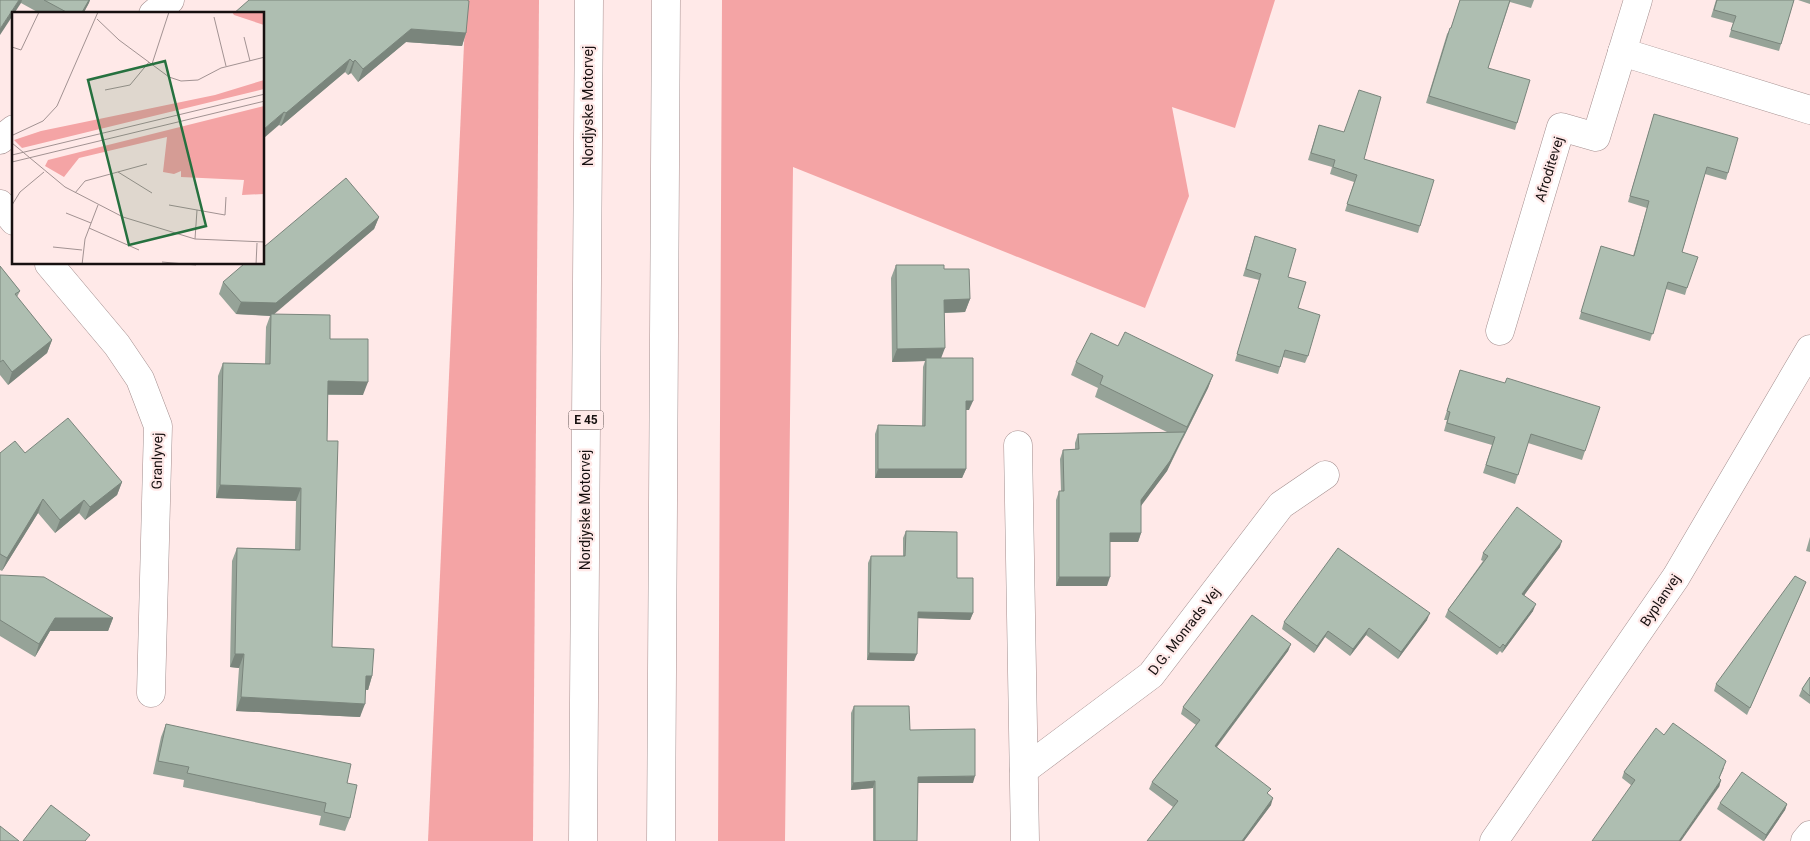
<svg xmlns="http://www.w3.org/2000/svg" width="1810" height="841" viewBox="0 0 1810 841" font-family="Roboto,sans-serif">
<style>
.green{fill:#f4a4a5}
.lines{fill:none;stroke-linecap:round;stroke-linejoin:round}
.minor-casing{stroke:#a48f8f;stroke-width:29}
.tertiary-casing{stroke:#a48f8f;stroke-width:29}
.motorway-casing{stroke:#a48f8f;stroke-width:29}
.minor{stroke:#fff;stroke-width:28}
.tertiary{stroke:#fff;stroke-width:28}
.motorway{stroke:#fff;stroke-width:28}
.wall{fill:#96a398}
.shaded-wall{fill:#7a857c}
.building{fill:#aebeb1;stroke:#7a857c}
.labels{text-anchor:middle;stroke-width:4.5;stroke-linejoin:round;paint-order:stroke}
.shield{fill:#ffe9e8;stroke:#5d5151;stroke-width:1}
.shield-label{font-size:12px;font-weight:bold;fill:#171010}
.street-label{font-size:14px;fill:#171010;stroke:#ffe9e8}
.inset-road{fill:none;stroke:#a29292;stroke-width:1}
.view{fill:#26713f;fill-opacity:0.15;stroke:#26713f;stroke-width:2.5}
.inset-edge{fill:none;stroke:#171010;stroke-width:2.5}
</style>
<rect width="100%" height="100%" fill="#ffe9e8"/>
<g class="green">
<polygon points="466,0 539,0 533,841 428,841"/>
<polygon points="722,0 1275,0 1235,128 1172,107 1189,196 1145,308 793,167 785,841 718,841"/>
</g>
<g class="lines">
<defs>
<g id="minor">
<polyline points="153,14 170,0"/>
<polyline points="1622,52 1810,110"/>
<polyline points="0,140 14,129"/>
<polyline points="0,204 14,221"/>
<polyline points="49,264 117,345 140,379 158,426 151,693"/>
<polyline points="1500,331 1561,127 1596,137 1638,0"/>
<polyline points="1018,445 1025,841"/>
<polyline points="1024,770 1151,675 1281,505 1325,475"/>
<polyline points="1805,841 1810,835"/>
</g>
<polyline id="tertiary" points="1494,841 1676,577 1810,349"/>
<g id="motorway">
<polyline points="583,841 589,0"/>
<polyline points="661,841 666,0"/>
</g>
</defs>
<use href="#minor" class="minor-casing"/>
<use href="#tertiary" class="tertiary-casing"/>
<use href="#motorway" class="motorway-casing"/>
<use href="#minor" class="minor"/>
<use href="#tertiary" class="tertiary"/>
<use href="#motorway" class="motorway"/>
</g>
<g class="wall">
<polygon points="0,0 90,0 83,14 41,14 21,3"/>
<polygon points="1460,0 1534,0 1531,8 1510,2 1488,68 1517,123 1515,130 1426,103 1447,34 1451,28"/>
<polygon points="1716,0 1794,0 1779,51 1729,37 1733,23 1711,17"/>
<polygon points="1798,0 1810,0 1810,4"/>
<polygon points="264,14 466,33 462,46 406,42 358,82 351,73 348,75 345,72 281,126 279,125"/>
<polygon points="1654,114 1728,173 1726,180 1705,174 1682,252 1687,288 1685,295 1666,289 1650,341 1579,319 1601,246 1633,256 1647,208 1628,202"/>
<polygon points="1319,125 1364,159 1420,226 1418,233 1345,211 1354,182 1330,174 1332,167 1308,160"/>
<polygon points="379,217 374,229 273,314 330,339 363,395 328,395 327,441 332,647 372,676 368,690 366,690 360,717 236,711 239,668 230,667 232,561 237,548 295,549 296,501 216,498 218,376 223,363 265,364 266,327 270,316 236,314 219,294 223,282"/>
<polygon points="1255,236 1288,277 1298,308 1308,356 1305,363 1283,357 1278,374 1235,361 1259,280 1243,276"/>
<polygon points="896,265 944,269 970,299 965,312 944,313 941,358 969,410 966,410 966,469 962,478 875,478 875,434 878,425 922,426 923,367 925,361 892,362 891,278"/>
<polygon points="0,266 20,291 17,297 52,340 47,353 8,385 0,375"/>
<polygon points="1118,346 1213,375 1208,388 1167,471 1141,505 1141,533 1138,542 1110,542 1107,586 1056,586 1056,500 1059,491 1061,491 1060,459 1063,450 1075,449 1075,443 1078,434 1167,432 1095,397 1098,388 1071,375 1076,362"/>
<polygon points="1460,370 1585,451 1582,460 1528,443 1515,484 1483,473 1492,445 1444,431 1447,420 1444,420"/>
<polygon points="0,453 25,453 122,482 117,495 85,520 79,513 55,533 38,513 2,571 0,570"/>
<polygon points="906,531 957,578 973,613 970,620 917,618 914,661 867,660 868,563 871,556 903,556 903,538"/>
<polygon points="1810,537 1810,552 1806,551"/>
<polygon points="1560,547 1524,595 1533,611 1502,653 1500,651 1497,655 1445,617 1448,610 1483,561 1481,560 1483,553"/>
<polygon points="0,575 113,618 108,631 50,631 35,657 0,636"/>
<polygon points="1803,589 1747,715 1714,691 1716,684"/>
<polygon points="1427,620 1398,659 1366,635 1350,656 1325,637 1314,653 1282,629 1284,622"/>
<polygon points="1291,644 1288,651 1217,747 1269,795 1271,805 1244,841 1147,841 1173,807 1149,789 1152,782 1196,725 1181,714 1183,707"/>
<polygon points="1810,677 1810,704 1799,696 1802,689"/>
<polygon points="854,706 910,730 973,783 918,783 917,841 873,841 873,788 851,790 851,713"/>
<polygon points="166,724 347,783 350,818 345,831 319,825 321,816 183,787 184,780 153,774 161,737"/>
<polygon points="1664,735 1724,768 1719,779 1721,780 1719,787 1631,785 1622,778 1624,772"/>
<polygon points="1720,803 1787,804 1785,810 1764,841 1763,841 1717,809"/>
</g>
<g class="shaded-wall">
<polygon points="19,0 22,0 21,3 0,35 0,29"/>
<polygon points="89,0 90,0 89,3 83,14 81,14"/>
<polygon points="411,29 466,33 462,46 406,42 358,82 363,69"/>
<polygon points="350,59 345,72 281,126 286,113"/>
<polygon points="355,60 351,73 348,75 353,62"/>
<polygon points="284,112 279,125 264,138 264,129"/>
<polygon points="379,217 374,229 272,316 236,314 241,302"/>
<polygon points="970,299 965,312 940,313 944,300"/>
<polygon points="52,340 47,353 8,385 12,372"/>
<polygon points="945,348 940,361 926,358 925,361 892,362 897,349"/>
<polygon points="1213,375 1208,388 1182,440 1187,427"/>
<polygon points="328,381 368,382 363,395 324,394"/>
<polygon points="966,401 973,401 969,410 963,410"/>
<polygon points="1185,432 1181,441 1167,471 1138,510 1141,500"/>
<polygon points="878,469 966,469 962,478 875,478"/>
<polygon points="122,482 117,495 85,520 90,507"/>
<polygon points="220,485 301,488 296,501 216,498"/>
<polygon points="43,499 38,513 2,571 7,558"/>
<polygon points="84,500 79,513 55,533 60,520"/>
<polygon points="1110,533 1141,533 1138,542 1107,542"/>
<polygon points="1562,541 1560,547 1520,601 1522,594"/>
<polygon points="1059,577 1110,577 1107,586 1056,586"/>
<polygon points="1536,604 1533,611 1502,653 1505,646"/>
<polygon points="918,612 973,613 970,620 915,618"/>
<polygon points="1430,613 1427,620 1398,659 1401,652"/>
<polygon points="55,618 113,618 108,631 50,631 35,657 39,644"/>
<polygon points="1369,628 1366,635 1350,656 1353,649"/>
<polygon points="1328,631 1325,637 1314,653 1317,646"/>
<polygon points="1291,644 1288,651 1212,753 1215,746"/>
<polygon points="869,653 917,654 914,661 867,660"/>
<polygon points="235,654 244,654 239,668 230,667"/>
<polygon points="366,676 372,676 368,690 362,689"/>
<polygon points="241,697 365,704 360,717 236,711"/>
<polygon points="975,776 973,783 915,783 918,777"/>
<polygon points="1721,780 1719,787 1681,841 1679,841"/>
<polygon points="875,781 873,788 851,790 853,783"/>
<polygon points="1273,798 1271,805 1244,841 1242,841"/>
<polygon points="1787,804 1785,810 1764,841 1766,835"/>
</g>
<g class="building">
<polygon points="0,0 19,0 0,29"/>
<polygon points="44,0 89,0 81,14 70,14"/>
<polygon points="249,0 467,0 469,1 466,33 411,29 363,69 355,60 353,62 350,59 286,113 284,112 264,129 264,14 233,14"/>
<polygon points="1460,0 1510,0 1488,68 1530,80 1517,123 1429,96 1450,28 1451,28"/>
<polygon points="1717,0 1794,0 1781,44 1731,30 1736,16 1714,10"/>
<polygon points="1359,90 1381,97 1364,159 1434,180 1420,226 1347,204 1357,175 1333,167 1335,160 1311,153 1319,125 1344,132"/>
<polygon points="1654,114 1738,138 1728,173 1707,167 1682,252 1698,257 1687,288 1668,282 1653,334 1581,312 1601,246 1634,256 1649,201 1630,196"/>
<polygon points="346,178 379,217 276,303 241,302 223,282 244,264 264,264 264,247"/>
<polygon points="1255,236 1296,249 1288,277 1306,282 1298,308 1320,315 1308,356 1285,350 1280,367 1237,354 1261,274 1246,269"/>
<polygon points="896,265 944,265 944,269 969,269 970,299 944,300 945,348 897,349"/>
<polygon points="0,266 20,291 15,294 52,340 12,372 3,360 0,362"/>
<polygon points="271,314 330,315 330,339 368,339 368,382 328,381 327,441 338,441 332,647 374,649 372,676 366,676 365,704 241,697 244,654 235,654 237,548 300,550 301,488 220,485 223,363 270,364"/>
<polygon points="1125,332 1213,375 1187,427 1100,384 1103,376 1076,362 1091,333 1118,346"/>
<polygon points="926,358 973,358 973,401 966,401 966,469 878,469 878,425 925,426"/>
<polygon points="1460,370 1505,383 1507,378 1600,407 1585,451 1531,434 1518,475 1486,465 1495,437 1447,423 1450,412 1447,411"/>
<polygon points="68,418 122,482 90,507 84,500 60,520 43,499 7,558 0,554 0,453 15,441 25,453"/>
<polygon points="1185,432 1170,461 1141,500 1141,533 1110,533 1110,577 1059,577 1059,491 1064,491 1063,450 1079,449 1078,434"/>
<polygon points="1517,507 1562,541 1522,594 1536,604 1505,646 1503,644 1500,648 1448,610 1488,556 1483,553"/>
<polygon points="906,531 957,532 957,578 973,578 973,613 918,612 917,654 869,653 871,556 905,556"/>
<polygon points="1338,548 1430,613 1401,652 1369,628 1353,649 1328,631 1317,646 1284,622"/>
<polygon points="0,575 44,577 113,618 55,618 39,644 0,620"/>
<polygon points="1795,576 1806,582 1750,708 1716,684"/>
<polygon points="1252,615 1291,644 1215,746 1271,789 1267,793 1273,798 1242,841 1147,841 1178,801 1152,782 1200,720 1183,707"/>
<polygon points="1810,677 1810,696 1802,689"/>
<polygon points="854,706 909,706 910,730 975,729 975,776 918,777 917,841 875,841 875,781 853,783"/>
<polygon points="1673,723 1726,761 1719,778 1721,780 1679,841 1592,841 1635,780 1624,772 1656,728 1664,735"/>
<polygon points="166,724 351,764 347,783 357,785 350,818 324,812 326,803 187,773 189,767 158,761"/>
<polygon points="1742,772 1787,804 1766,835 1720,803"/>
<polygon points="51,805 90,835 85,841 23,841"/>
<polygon points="0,826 19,841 0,841"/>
</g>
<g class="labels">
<rect class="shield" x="568.5" y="410.5" width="35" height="19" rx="4"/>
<g class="shield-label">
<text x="586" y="424">E 45</text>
</g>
<g class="street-label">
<text transform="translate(588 106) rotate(-90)" y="5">Nordjyske Motorvej</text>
<text transform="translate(1549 169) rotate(-73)" y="5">Afroditevej</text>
<text transform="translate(157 461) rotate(-89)" y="5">Granlyvej</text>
<text transform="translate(585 510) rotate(-90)" y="5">Nordjyske Motorvej</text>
<text transform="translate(1660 600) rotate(-56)" y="5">Byplanvej</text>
<text transform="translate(1184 631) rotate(-52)" y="5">D.G. Monrads Vej</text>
</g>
</g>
<g transform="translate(12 12)">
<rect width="252" height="252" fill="#ffe9e8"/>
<path d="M220 0H252V13L222 3ZM252 68V77L10 136 2 128 29 119 203 83ZM252 94V182L230 183 232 168 169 165V159L162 162 151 160 155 125 67 146 52 165 33 154 36 148Z" fill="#f4a4a5"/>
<path class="inset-road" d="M202 5 214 54M85 7 107 28 157 65 169 69 186 68 209 56 253 45M232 25 238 49M0 35 9 38 27 0M140 52 157 0M93 78 118 73 137 50M1 123 31 109 45 94 86 0M0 131 53 175 111 205 183 227 253 230M0 143 253 82M0 150 253 89M106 160 140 181M63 181 73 169 135 152M0 193 8 180 32 160M157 193 213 203 214 185M54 201 79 211M77 216 127 238M183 227 185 198M41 235 70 238M150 250 184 253M70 253 73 227 86 193M244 253 245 231"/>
<path class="view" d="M153 49 194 214 117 233 76 68Z"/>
<rect width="252" height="252" class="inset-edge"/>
</g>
</svg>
